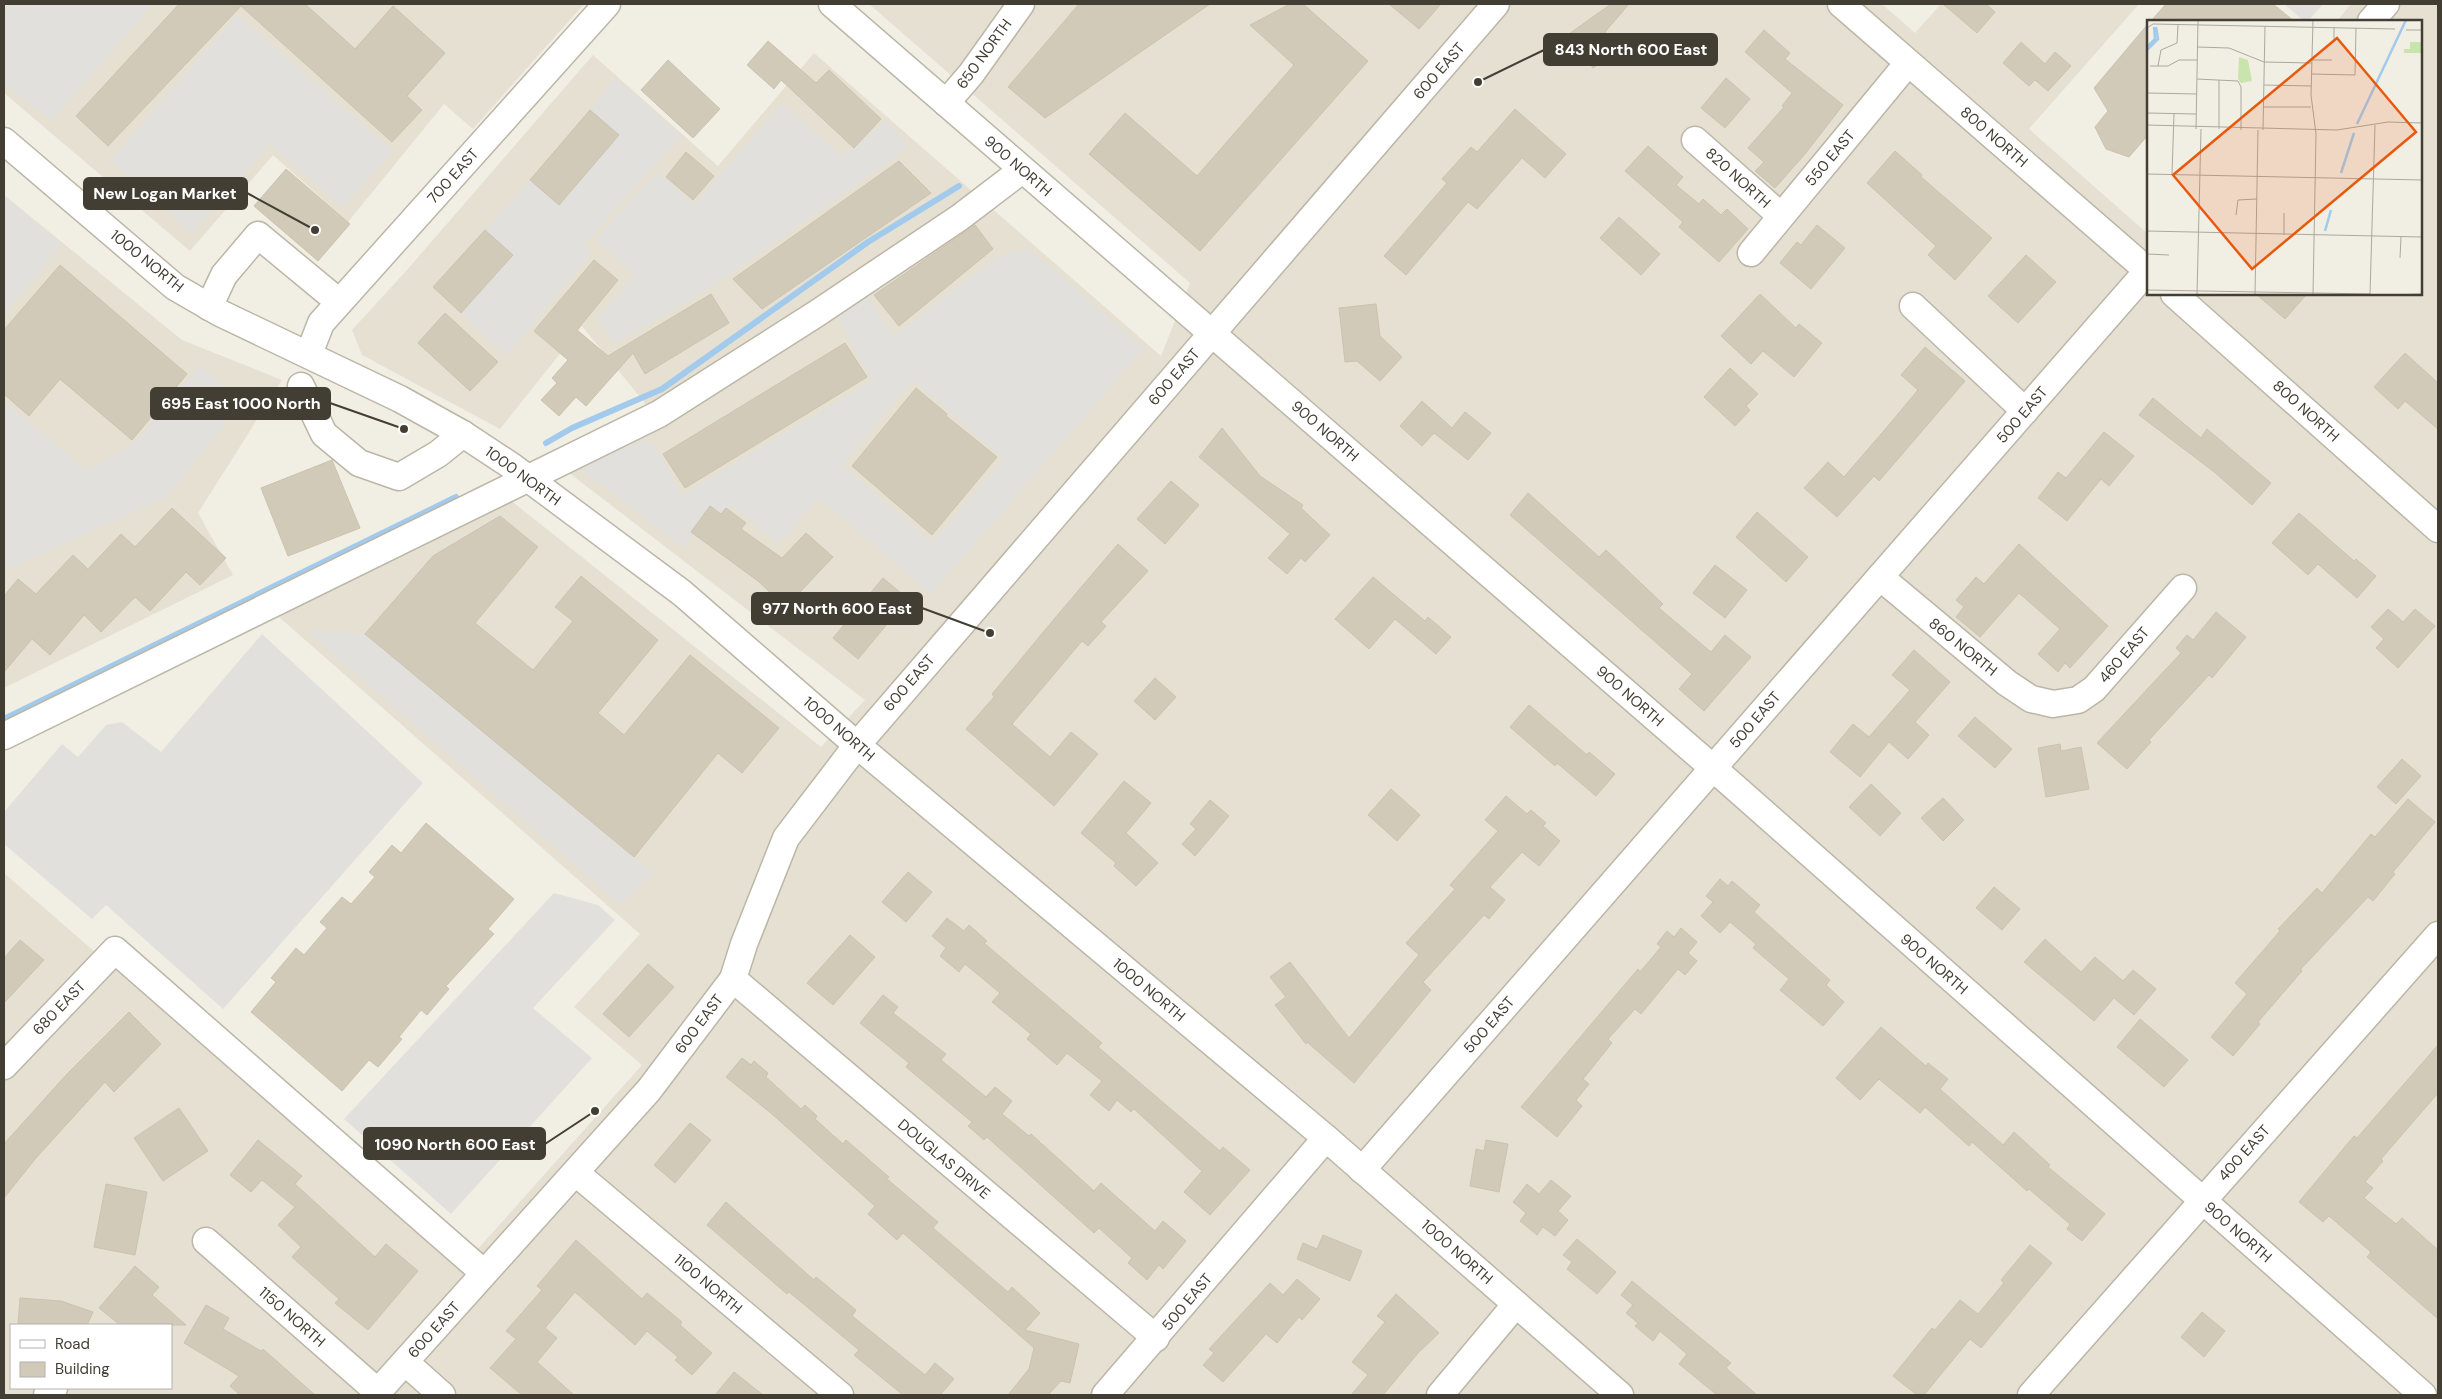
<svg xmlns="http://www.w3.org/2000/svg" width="2442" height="1399" viewBox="0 0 2442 1399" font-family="'DM Sans',sans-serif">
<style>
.residential{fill:#e5e0d2;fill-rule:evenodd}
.parking{fill:#e2e0dc;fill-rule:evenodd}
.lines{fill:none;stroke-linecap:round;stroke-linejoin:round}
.stream{stroke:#a1caec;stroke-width:6}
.building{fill:#d2cab9;stroke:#ccc2ad}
.minor-casing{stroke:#bcb6a7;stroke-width:29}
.minor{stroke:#fff;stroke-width:26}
.labels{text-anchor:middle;stroke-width:4.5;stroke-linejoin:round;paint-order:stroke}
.street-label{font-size:15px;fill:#433e34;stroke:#fff}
.inset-river{fill:none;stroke:#a1caec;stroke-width:2.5}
.inset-road{fill:none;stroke:#aba89e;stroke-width:1}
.view{fill:#e8590c;fill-opacity:0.15;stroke:#e8590c;stroke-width:2.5}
.inset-edge{fill:none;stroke:#433e34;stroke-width:2.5}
.leader{fill:none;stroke:#433e34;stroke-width:2}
.callout-dot{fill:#433e34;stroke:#fff;stroke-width:2}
.callout{fill:#433e34;stroke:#433e34;stroke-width:2}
.callout-label{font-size:16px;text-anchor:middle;font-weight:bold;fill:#fff}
</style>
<rect width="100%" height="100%" fill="#f1eee4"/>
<g class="residential">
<polygon points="4,4 584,4 473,129 444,104 348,222 273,155 190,251 4,93"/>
<path d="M869 4H1882L1915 33 1941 4H2139L2029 129 2148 234V294H2421V21H2337L2351 4H2438V1395H4V873L460 1269 642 1065 574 1007 640 934 279 617 490 484 821 747 865 700 564 469 662 424 582 326 500 429 362 355 352 330 407 270 593 55 718 166 814 53 1161 356 1190 283ZM11 1325H171V1388H11Z"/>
<polygon points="4,195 182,340 282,380 198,513 233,575 4,688"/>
</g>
<g class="parking">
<polygon points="4,4 12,4 16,7 19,4 153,4 51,121 4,83"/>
<polygon points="2284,4 2323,4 2308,21 2304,21"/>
<polygon points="237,15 393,151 343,207 270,144 192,233 110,161"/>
<polygon points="616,77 681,136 584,244 592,253 506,356 461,313 513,256 485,230 530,180 559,205 619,135 590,110"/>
<polygon points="782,103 841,156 886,121 908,148 710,288 615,344 597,319 634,275 596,239 657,172 695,205"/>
<polygon points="4,195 62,244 4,315"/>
<path d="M1028 249 1144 348 931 594 819 498 778 544 733 506 704 523 683 548 580 468 644 439 657 449 682 495 872 381 838 318 868 297 893 336 997 257ZM913 380 1004 459 932 543 842 465Z"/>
<polygon points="200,366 243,401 167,497 4,571 4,401 86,470 134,444"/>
<polygon points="306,630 365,634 653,874 621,905"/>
<polygon points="262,634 423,783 223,1009 106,905 92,919 4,844 4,812 62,744 78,757 106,725 122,722 161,752"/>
<polygon points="554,893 598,905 615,920 533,1008 592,1058 451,1214 344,1119"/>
</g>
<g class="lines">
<g class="stream">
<polyline points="546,443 572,428 662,389 868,242 959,186"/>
<polyline points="4,719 456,497"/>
</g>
</g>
<g class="building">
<polygon points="179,4 305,4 355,49 393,6 445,53 407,96 422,110 392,142 241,6 108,146 76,116"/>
<polygon points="1079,4 1210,4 1045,118 1008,87"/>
<polygon points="1290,4 1303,4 1368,61 1200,251 1089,154 1125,113 1197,176 1294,65 1250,25"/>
<polygon points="1389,4 1441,4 1419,29"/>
<polygon points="1611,4 1629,4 1605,32 1619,50 1593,68 1569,34"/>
<polygon points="1943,4 1986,4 1995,12 1977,33"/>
<polygon points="2166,4 2273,4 2294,21 2151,21"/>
<polygon points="2148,24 2148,135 2129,157 2106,149 2095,127 2108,111 2094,88"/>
<polygon points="1764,30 1790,53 1785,59 1843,105 1805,154 1775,188 1755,171 1764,162 1748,148 1784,107 1782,106 1792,93 1745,52"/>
<polygon points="768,41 816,83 829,70 881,119 854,148 781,80 774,89 747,65"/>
<polygon points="2021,42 2045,64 2055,52 2071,66 2048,91 2035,80 2029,86 2003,63"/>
<polygon points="668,60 720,109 693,138 641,90"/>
<polygon points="1726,78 1750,99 1725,128 1701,108"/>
<polygon points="1515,109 1566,154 1545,178 1522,158 1477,209 1468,202 1406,275 1384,256 1447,183 1442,179 1471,147 1477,152"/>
<polygon points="590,110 619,135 559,205 530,180"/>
<polygon points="1648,146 1683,177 1676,185 1699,204 1703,199 1721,215 1727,209 1748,229 1719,262 1679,227 1683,222 1625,171"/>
<polygon points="1895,151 1922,175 1921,177 1992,238 1955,280 1928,255 1936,246 1867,183"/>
<polygon points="686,152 714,176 693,200 666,177"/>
<polygon points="899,161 931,193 762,309 733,279"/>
<polygon points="286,169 350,224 318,261 254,206"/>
<polygon points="1619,217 1660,254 1641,275 1600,238"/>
<polygon points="975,225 993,249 899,326 874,295"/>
<polygon points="1817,225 1845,248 1811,289 1780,263 1797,242 1801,245"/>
<polygon points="485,230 513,255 461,313 433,287"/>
<polygon points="2026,255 2056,282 2018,323 1988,296"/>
<polygon points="594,260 618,280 577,330 608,356 711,294 729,323 645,374 633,353 586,406 576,397 559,416 541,400 557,383 552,378 568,360 534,331"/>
<polygon points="60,265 187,374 132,440 60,379 29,416 4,394 4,330"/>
<polygon points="1760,294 1796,328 1799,324 1822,343 1794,377 1763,351 1751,364 1721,336"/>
<polygon points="2256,294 2307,294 2285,319"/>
<polygon points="1376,304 1380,336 1402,357 1380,381 1357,361 1345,362 1339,308"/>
<polygon points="445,313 498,362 470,391 418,343"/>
<polygon points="845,343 867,377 685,488 663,454"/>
<polygon points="1925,347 1965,381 1879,481 1874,476 1837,517 1804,488 1828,462 1844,477 1888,426 1918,390 1901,375"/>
<polygon points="2405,353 2438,383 2438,429 2405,401 2398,409 2374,387"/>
<polygon points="1730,368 1758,394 1746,406 1750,410 1735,426 1704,397"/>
<polygon points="916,388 947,414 946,416 997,457 932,535 852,466"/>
<polygon points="2153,398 2201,438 2207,429 2271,483 2252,505 2213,471 2139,415"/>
<polygon points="1422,401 1452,428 1465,412 1491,433 1468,460 1434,433 1422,446 1400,426"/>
<polygon points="1222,428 1260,476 1303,505 1301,508 1330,535 1305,562 1301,558 1287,574 1268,558 1290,534 1199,457"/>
<polygon points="2104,432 2134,456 2109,486 2101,479 2067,521 2038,498 2058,472 2066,478"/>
<polygon points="332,460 360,528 288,556 261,488"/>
<polygon points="1171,481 1199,505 1165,544 1137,519"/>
<polygon points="1528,493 1599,557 1606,550 1663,604 1659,608 1711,652 1725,635 1751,657 1704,711 1679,689 1692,674 1510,515"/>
<polygon points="710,506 721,514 726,508 746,523 741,529 782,558 806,533 833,557 786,607 758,581 691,532"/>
<polygon points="172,508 226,558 200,585 186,572 150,611 135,597 101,632 84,615 50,655 32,639 4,672 4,596 18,579 36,594 73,555 88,569 121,534 135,547"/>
<polygon points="1757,512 1808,557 1786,582 1736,537"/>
<polygon points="2299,513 2354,561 2356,559 2376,576 2357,598 2318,564 2308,575 2272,543"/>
<polygon points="500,516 538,547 475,623 533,670 573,621 555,607 581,576 658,640 598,713 624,735 690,655 779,728 742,773 718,753 634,857 365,634 433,556"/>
<polygon points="1118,544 1148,571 1101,622 1106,626 1088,646 1082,641 1012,724 1050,757 1071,732 1098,754 1054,806 966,729 994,697 992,694 1055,618"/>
<polygon points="2019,544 2108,626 2070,668 2065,663 2058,672 2038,654 2060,629 2019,593 1980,637 1956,617 1964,607 1956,600 1976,577 1984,584"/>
<polygon points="1715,565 1747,590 1725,618 1693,593"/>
<polygon points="1373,577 1425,621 1428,617 1451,637 1436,654 1395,619 1369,649 1335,619"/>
<polygon points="883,578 908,599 858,659 833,638"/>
<polygon points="2388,609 2403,622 2415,609 2435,626 2398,668 2376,648 2384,639 2371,627"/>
<polygon points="2216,612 2246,637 2212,678 2209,675 2149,740 2151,742 2127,769 2097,743 2181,653 2176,648 2187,635 2193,640"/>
<polygon points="1914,650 1950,682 1915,722 1929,735 1908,759 1889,742 1860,777 1830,752 1853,724 1869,737 1910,690 1892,675"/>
<polygon points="1155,678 1176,697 1155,720 1134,701"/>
<polygon points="1529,705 1587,755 1589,752 1615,774 1596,796 1557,763 1555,766 1510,727"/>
<polygon points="1975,717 2012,749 1995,768 1958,736"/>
<polygon points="2060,744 2061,751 2081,747 2089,789 2046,797 2038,748"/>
<polygon points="2402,759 2421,776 2396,804 2377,787"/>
<polygon points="1124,781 1151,803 1126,833 1158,863 1136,886 1114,866 1116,863 1081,833"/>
<polygon points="1871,784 1901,813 1880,836 1849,807"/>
<polygon points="1391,789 1420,815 1397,841 1368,815"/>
<polygon points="1506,796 1527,814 1531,810 1546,823 1543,826 1560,841 1539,866 1522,852 1490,887 1505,900 1489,919 1484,915 1423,982 1431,990 1354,1083 1307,1042 1306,1044 1275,1005 1286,997 1270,977 1290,962 1349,1038 1419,955 1406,943 1455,889 1450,885 1498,831 1485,820"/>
<polygon points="1943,798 1964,820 1943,841 1921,818"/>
<polygon points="2408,799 2435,822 2393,872 2395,874 2373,901 2368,897 2300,970 2302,971 2258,1022 2260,1024 2233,1056 2211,1037 2247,994 2235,983 2280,931 2278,929 2317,888 2322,893 2371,834 2375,837"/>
<polygon points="1210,800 1229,816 1195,856 1182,844 1196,829 1190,824"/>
<polygon points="426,823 514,899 488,929 494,934 446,986 449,989 427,1015 421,1010 399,1037 402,1039 378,1067 369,1060 342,1091 251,1012 276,982 271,978 296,948 304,955 327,928 320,922 342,897 351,904 375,877 369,872 392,845 401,853"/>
<polygon points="908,872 932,892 906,922 882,902"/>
<polygon points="1720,879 1728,886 1732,881 1760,905 1754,912 1830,980 1826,985 1844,1002 1823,1026 1780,990 1789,979 1753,948 1756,944 1730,922 1720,933 1701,916 1713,902 1706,896"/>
<polygon points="1994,887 2020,909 2002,930 1976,908"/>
<polygon points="947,918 964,931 969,925 987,941 984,943 1102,1043 1098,1047 1220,1151 1223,1147 1250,1170 1210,1215 1184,1192 1202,1171 1134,1109 1131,1112 1117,1100 1109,1111 1090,1095 1102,1081 1067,1053 1057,1065 1027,1039 1031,1034 992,1002 1000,993 965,964 959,972 940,956 946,948 932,936"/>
<polygon points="1681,928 1697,942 1688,953 1697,961 1685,975 1678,969 1641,1014 1635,1009 1608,1039 1612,1043 1583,1079 1589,1084 1576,1100 1582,1106 1557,1137 1521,1107 1638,969 1640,972 1661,947 1657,944 1667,931 1674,937"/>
<polygon points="850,935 875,957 833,1005 807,983"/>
<polygon points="2045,939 2081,972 2095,957 2123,981 2133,970 2156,989 2134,1015 2114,998 2094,1021 2024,962"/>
<polygon points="20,940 44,960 4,1003 4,958"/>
<polygon points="648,964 674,987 629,1037 603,1014"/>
<polygon points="883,995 898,1007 893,1013 946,1054 941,1060 986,1097 995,1087 1012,1101 1002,1114 1029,1136 1031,1134 1094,1191 1101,1183 1155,1231 1163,1221 1186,1241 1163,1269 1159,1265 1147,1280 1128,1263 1132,1258 1099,1228 1094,1233 987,1137 984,1140 968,1126 972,1122 906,1067 909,1063 860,1023"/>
<polygon points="129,1012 161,1044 114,1092 105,1082 36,1158 4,1198 4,1144 67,1074"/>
<polygon points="2140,1019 2188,1060 2164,1087 2117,1047"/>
<polygon points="1881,1027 1926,1066 1928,1063 1948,1079 1940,1089 2003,1145 2014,1132 2050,1165 2048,1167 2105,1214 2082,1241 2067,1229 2070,1224 2029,1189 2027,1191 1972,1142 1969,1146 1925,1107 1920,1113 1879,1079 1860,1100 1836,1078"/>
<polygon points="2438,1045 2438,1093 2381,1159 2383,1161 2365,1182 2373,1188 2364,1198 2396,1224 2402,1218 2438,1250 2438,1319 2367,1257 2371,1252 2329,1216 2323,1222 2299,1202 2354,1136 2357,1138"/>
<polygon points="742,1058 751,1065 754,1061 768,1073 766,1077 801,1109 805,1105 817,1116 815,1119 843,1144 846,1140 889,1177 887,1179 938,1222 933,1228 1008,1292 1012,1287 1040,1313 1025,1330 1079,1344 1070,1383 1061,1381 1048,1395 1008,1395 1029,1369 1034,1348 903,1233 897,1240 868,1214 875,1206 772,1114 726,1077"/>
<polygon points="179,1108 208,1151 163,1181 134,1138"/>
<polygon points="690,1123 711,1140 675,1183 654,1165"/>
<polygon points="258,1140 302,1176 295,1184 375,1257 386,1244 418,1271 368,1330 335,1303 339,1299 292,1257 301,1247 278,1225 295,1207 262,1180 251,1192 230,1175"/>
<polygon points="1486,1140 1508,1144 1499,1192 1470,1186 1476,1149 1484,1151"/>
<polygon points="1551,1180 1571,1196 1558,1211 1568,1220 1555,1236 1543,1227 1537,1235 1520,1221 1526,1213 1513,1202 1527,1184 1539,1194"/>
<polygon points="106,1184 147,1192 135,1255 94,1247"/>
<polygon points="726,1202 814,1280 816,1277 856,1310 852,1316 925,1375 935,1363 954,1379 940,1395 903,1395 854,1355 859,1350 789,1292 787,1294 707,1225"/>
<polygon points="1323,1235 1362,1251 1350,1281 1297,1259 1303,1243 1317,1249"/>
<polygon points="1577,1239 1616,1272 1597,1294 1567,1269 1572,1262 1563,1255"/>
<polygon points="576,1240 642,1299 647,1293 682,1322 680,1325 712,1353 692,1375 675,1360 678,1357 647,1331 635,1345 575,1292 545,1328 557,1338 537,1362 574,1395 522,1395 490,1368 516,1339 506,1331 542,1290 537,1286"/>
<polygon points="2030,1245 2052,1263 1981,1348 1970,1339 1924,1395 1917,1395 1893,1376 1932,1328 1935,1330 1960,1300 1978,1314 2004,1283 2001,1280"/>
<polygon points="135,1266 159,1287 152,1295 186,1325 120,1325 99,1308"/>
<polygon points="1297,1279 1320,1299 1302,1320 1299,1317 1277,1343 1266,1334 1223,1382 1203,1365 1214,1353 1209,1349 1270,1283 1283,1295"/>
<polygon points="1632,1281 1731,1363 1726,1368 1757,1395 1717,1395 1679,1364 1687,1354 1660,1331 1653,1341 1635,1326 1638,1323 1626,1313 1633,1305 1621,1295"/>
<polygon points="1396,1294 1439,1333 1418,1353 1383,1395 1351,1395 1368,1375 1352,1362 1385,1322 1377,1316"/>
<polygon points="20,1298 61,1301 93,1312 87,1325 18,1325"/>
<polygon points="206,1305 229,1318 223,1329 261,1351 263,1349 315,1395 240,1395 230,1386 239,1376 184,1343"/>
<polygon points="2202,1312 2225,1331 2204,1357 2181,1337"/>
<polygon points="734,1372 763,1395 715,1395"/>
</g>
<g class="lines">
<defs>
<g id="minor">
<polyline points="832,4 1713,768 2423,1395"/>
<polyline points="1841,4 2148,271"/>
<polyline points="2371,21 2386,4"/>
<polyline points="946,103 971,74 1021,4"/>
<polyline points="1695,140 1781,216"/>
<polyline points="4,141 175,287 220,313 400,399 463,434 510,465 682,593 857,745 1326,1138 1620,1395"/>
<polyline points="1751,253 1908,63"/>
<polyline points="2174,294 2438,529"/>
<polyline points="1913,306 2025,411"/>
<polyline points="209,307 224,275 258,235 339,302"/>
<polyline points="309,354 321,323 607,4"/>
<polyline points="301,386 324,434 359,463 399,477 438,454 463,434"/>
<polyline points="1880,577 2007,683 2031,699 2053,704 2078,700 2094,689 2183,588"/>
<polyline points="4,736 659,414 816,314 959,218 1022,170"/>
<polyline points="733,979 1156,1338"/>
<polyline points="4,1066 115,950 484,1273"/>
<polyline points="1362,1170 2148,270"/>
<polyline points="576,1173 840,1395"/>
<polyline points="206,1241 378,1392"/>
<polyline points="405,1362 442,1395"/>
<polyline points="47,1395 54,1388"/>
<polyline points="375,1395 649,1090 733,979 744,944 786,838 857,745 1496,4"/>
<polyline points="1105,1395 1326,1138"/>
<polyline points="1440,1395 1516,1304"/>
<polyline points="2031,1395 2438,935"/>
</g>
</defs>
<use href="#minor" class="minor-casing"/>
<use href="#minor" class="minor"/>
</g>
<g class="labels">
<g class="street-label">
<text transform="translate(984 54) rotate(-54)" y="5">650 NORTH</text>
<text transform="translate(1439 71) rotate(-49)" y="5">600 EAST</text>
<text transform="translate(1994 137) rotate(41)" y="5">800 NORTH</text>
<text transform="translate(1830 158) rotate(-50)" y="5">550 EAST</text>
<text transform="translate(1018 166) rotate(41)" y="5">900 NORTH</text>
<text transform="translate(453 176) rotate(-48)" y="5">700 EAST</text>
<text transform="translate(1738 178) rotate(42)" y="5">820 NORTH</text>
<text transform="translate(147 261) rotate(39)" y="5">1000 NORTH</text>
<text transform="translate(1174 377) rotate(-49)" y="5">600 EAST</text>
<text transform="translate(2306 411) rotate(42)" y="5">800 NORTH</text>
<text transform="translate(2022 415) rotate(-49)" y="5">500 EAST</text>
<text transform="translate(1325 431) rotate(41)" y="5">900 NORTH</text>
<text transform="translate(523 476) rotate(36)" y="5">1000 NORTH</text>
<text transform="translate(1963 647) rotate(39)" y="5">860 NORTH</text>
<text transform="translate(2124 655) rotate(-49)" y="5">460 EAST</text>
<text transform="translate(909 683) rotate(-49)" y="5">600 EAST</text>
<text transform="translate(1630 696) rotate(41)" y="5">900 NORTH</text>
<text transform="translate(1755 720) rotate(-49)" y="5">500 EAST</text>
<text transform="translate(839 729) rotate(41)" y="5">1000 NORTH</text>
<text transform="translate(1934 964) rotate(41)" y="5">900 NORTH</text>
<text transform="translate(1149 990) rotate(40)" y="5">1000 NORTH</text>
<text transform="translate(59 1008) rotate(-46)" y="5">680 EAST</text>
<text transform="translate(699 1024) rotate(-53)" y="5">600 EAST</text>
<text transform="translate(1489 1025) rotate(-49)" y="5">500 EAST</text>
<text transform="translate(2244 1153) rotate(-48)" y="5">400 EAST</text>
<text transform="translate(944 1159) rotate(40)" y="5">DOUGLAS DRIVE</text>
<text transform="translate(2238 1232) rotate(41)" y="5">900 NORTH</text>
<text transform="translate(1457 1252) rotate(41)" y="5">1000 NORTH</text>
<text transform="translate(708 1284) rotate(40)" y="5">1100 NORTH</text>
<text transform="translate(1187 1302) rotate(-50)" y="5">500 EAST</text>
<text transform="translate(292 1317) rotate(41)" y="5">1150 NORTH</text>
<text transform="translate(434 1330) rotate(-48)" y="5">600 EAST</text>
</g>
</g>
<g transform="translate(2147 20)">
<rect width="275" height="275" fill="#f1eee4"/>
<path d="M263 22H275V33H257V29H263ZM92 37 101 40 105 61 94 63 91 59Z" fill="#c9e4ad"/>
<path class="inset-river" d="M0 27 8 19 7 7M0 30 11 19 9 7M210 104 259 0M194 153 207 113M178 211 184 190"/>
<path class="inset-road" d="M0 8 6 4 248 9M259 10H275M187 22V7M50 27 82 28 117 42 165 43M165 40H185M3 46H21L32 40H50M11 46 14 30 30 23 31 5M165 54 208 55 209 8M50 59 91 61 94 67V110M117 65 164 66M0 73 50 74M116 87H164M0 93 49 94M0 105 190 110 241 102 275 103M49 109 51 0M72 109V60M116 110 118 6M0 154 275 160M25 155 27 93M137 193V215M89 195 91 180 110 179M0 211 275 217M0 234 22 235M253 238 254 217M0 270 223 274 228 105M166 274 169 114 164 75 166 0M50 275 54 109M108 275 111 110M240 275 275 274"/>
<path class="view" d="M190 18 269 112 105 249 26 155Z"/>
<rect width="275" height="275" class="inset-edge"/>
</g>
<path class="leader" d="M1478 82L1544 50M315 230L247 193M404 429L330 403M990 633L922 608M595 1111L545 1144"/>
<g class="callout-dot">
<circle cx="1478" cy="82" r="5"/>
<circle cx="315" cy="230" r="5"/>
<circle cx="404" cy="429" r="5"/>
<circle cx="990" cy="633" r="5"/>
<circle cx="595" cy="1111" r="5"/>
</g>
<g class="callout">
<rect x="1544" y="34" width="173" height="31" rx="5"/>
<rect x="84" y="178" width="163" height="31" rx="5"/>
<rect x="151" y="388" width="179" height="31" rx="5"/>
<rect x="752" y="593" width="170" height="31" rx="5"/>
<rect x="364" y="1128" width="181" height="31" rx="5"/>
</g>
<g class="callout-label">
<text x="1631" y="55">843 North 600 East</text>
<text x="165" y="199">New Logan Market</text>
<text x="241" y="409">695 East 1000 North</text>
<text x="837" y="614">977 North 600 East</text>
<text x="455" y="1150">1090 North 600 East</text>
</g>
<rect width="2442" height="1399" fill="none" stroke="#433e34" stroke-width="10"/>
<rect x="10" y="1324" width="162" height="65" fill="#ffffff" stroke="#b4b2ae"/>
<rect x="20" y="1340" width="25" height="8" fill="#ffffff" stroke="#b4b2ae"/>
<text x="55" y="1349" font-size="15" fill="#433e34">Road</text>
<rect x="20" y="1362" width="25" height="15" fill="#d2cab9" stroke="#b4b2ae"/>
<text x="55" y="1374" font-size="15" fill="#433e34">Building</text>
</svg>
